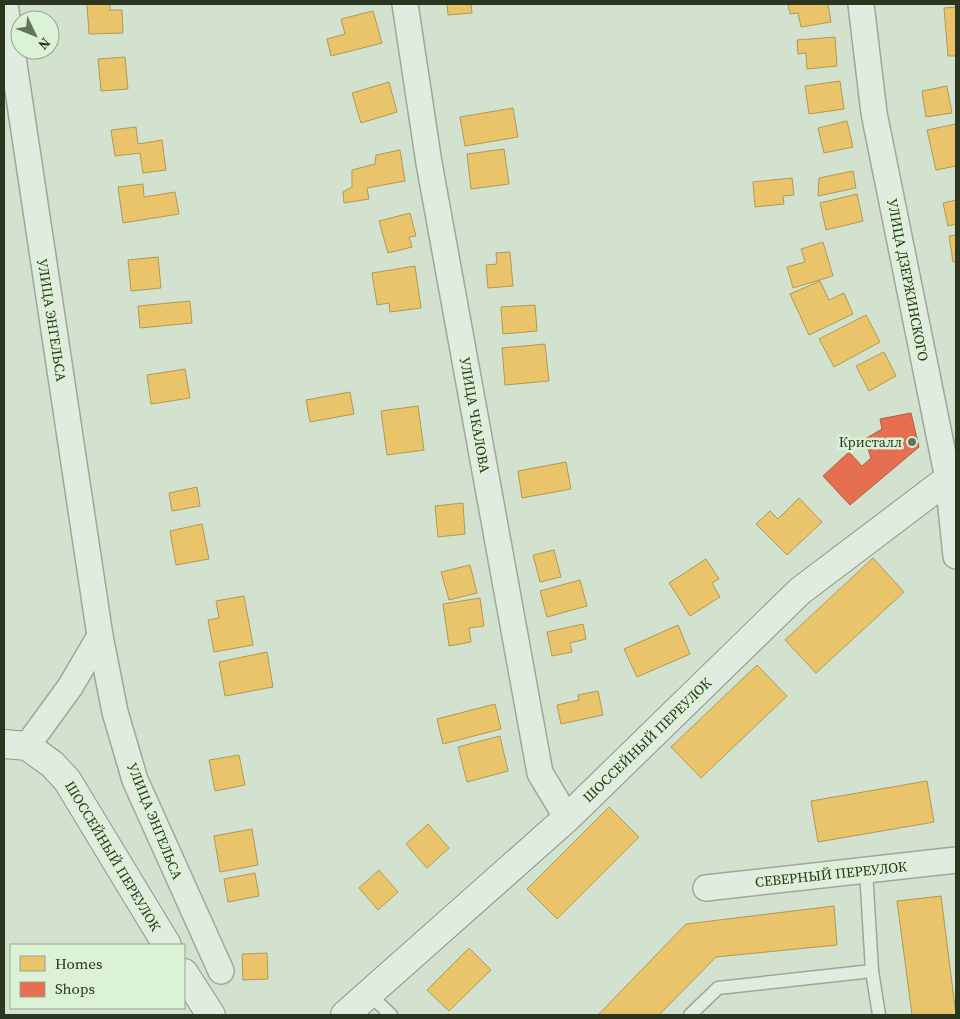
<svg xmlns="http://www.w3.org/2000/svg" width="960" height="1019" viewBox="0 0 960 1019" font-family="'Source Serif 4',serif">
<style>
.homes{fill:#e9c46a;stroke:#b09954}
.shops{fill:#e76f51;stroke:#ae5e42}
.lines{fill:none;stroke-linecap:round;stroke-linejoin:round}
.service-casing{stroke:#9da897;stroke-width:15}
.minor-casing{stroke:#9da897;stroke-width:28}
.secondary-casing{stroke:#8d9788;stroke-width:30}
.service{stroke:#e2ebdf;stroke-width:12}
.minor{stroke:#e2ebdf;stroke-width:25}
.secondary{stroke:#e2ebdf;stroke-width:28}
.poi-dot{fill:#65725d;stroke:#dcf2d6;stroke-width:2}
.labels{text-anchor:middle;stroke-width:5;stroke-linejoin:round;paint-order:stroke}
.street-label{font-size:14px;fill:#2a3620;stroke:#dcf2d6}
.poi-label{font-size:14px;fill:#2a3620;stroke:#dcf2d6;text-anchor:end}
</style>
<rect width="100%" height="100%" fill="#d3e2cf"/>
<g class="homes">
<polygon points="87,4 110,4 110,10 122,10 123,33 89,34"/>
<polygon points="447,4 471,4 472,13 448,15"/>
<polygon points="788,4 828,4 831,22 801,27 798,13 790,14"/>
<polygon points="956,7 956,56 948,56 944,8"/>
<polygon points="373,11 382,43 331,56 327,39 345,34 341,19"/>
<polygon points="835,37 837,66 807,69 806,53 798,54 797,40"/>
<polygon points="125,57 128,89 101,91 98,59"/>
<polygon points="840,81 844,109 809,114 805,86"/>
<polygon points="389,82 397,112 361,123 352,93"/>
<polygon points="947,86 952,113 926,117 922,91"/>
<polygon points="513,108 518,137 465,146 460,117"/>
<polygon points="847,121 853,147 824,153 818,128"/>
<polygon points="956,124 956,166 936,170 927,130"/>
<polygon points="136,127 138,144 162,140 166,170 143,173 140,153 115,156 111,130"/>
<polygon points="504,149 509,184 471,189 467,154"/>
<polygon points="400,150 405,181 367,188 369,199 344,203 343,192 352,187 352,170 375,164 376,155"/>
<polygon points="853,171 856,188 818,196 819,178"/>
<polygon points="792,178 794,195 783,196 784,204 755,207 753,182"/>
<polygon points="143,184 144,197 175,192 179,214 123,223 118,187"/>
<polygon points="857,194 863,221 826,230 820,203"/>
<polygon points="956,200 956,224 948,226 943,203"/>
<polygon points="410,213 416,236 409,237 412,247 388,253 379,221"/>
<polygon points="956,235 956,262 953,262 949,236"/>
<polygon points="823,242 833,276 793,288 787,267 805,262 801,249"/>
<polygon points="510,252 513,286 488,288 486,265 497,264 496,253"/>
<polygon points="158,257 161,288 131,291 128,260"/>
<polygon points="415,266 421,308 390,312 389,303 377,305 372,273"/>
<polygon points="820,281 829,300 844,293 853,314 809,335 790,294"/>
<polygon points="190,301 192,323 140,328 138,306"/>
<polygon points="535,305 537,331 503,334 501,307"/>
<polygon points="866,315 880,342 834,367 819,339"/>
<polygon points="545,344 549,381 505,385 502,348"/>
<polygon points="884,352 896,376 869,391 856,366"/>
<polygon points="185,369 190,398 151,404 147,375"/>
<polygon points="350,392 354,414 310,422 306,400"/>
<polygon points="418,406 424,450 387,455 381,411"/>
<polygon points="566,462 571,489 522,498 518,471"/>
<polygon points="197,487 200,506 172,511 169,493"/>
<polygon points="799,498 822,522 787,555 756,524 770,511 778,519"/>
<polygon points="463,503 465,534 438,537 435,506"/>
<polygon points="202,524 209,559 176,565 170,531"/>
<polygon points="554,550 561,577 540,582 533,555"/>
<polygon points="873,558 904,592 816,673 785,640"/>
<polygon points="706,559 719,579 712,583 720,597 690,616 669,583"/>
<polygon points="470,565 477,593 449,600 441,572"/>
<polygon points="580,580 587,606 547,617 540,591"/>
<polygon points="244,596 253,645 214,652 208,620 219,618 216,601"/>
<polygon points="480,598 484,626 469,628 471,642 449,646 443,604"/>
<polygon points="583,624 586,639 570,643 572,652 552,656 547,632"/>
<polygon points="678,625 690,654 637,677 624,649"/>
<polygon points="267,652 273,687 225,696 219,662"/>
<polygon points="757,665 787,696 701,778 671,747"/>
<polygon points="598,691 603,715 561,724 557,705 579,700 578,695"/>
<polygon points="495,704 501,729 443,744 437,719"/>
<polygon points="500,736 508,771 467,782 458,747"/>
<polygon points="239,755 245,785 215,791 209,760"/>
<polygon points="927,781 934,822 818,842 811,801"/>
<polygon points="609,807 639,837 557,919 527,889"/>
<polygon points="428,824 449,848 427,868 406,844"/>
<polygon points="252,829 258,865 220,872 214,836"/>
<polygon points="379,870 398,892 378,910 359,888"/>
<polygon points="255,873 259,896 228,902 224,879"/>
<polygon points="941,896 956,1015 912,1015 897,901"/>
<polygon points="834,906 837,945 716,957 659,1015 598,1015 686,924"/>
<polygon points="469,948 491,970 449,1011 427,990"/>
<polygon points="267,953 268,979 243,980 242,954"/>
</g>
<polygon class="shops" points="911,413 919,447 850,505 823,476 849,452 862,466 871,458 865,439 882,429 880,419"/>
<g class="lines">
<defs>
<g id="service">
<polyline points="872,971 879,1015"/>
<polyline points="369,994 391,1015"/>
<polyline points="690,1015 718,988 872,971 866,870"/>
</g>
<g id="minor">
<polyline points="5,4 100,636 70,687 27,746"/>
<polyline points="405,4 429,163 540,773 567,818"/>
<polyline points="861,4 874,113 948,479 956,556"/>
<polyline points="100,636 115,712 135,780 221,971"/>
<polyline points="706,888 956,860"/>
</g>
<g id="secondary">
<polyline points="4,744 27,746 52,764 67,780 167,945"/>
<polyline points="184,973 211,1015"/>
<polyline points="345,1015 567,818 800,591 948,479 956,476"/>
</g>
</defs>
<use href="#service" class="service-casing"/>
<use href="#minor" class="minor-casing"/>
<use href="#secondary" class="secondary-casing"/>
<use href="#service" class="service"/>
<use href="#minor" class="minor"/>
<use href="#secondary" class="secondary"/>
</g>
<circle class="poi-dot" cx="912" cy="442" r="5"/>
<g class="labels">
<g class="street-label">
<text transform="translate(908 280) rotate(79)" y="5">УЛИЦА ДЗЕРЖИНСКОГО</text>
<text transform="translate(52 320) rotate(81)" y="5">УЛИЦА ЭНГЕЛЬСА</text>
<text transform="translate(475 415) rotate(80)" y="5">УЛИЦА ЧКАЛОВА</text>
<text transform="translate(647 740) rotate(-44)" y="5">ШОССЕЙНЫЙ ПЕРЕУЛОК</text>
<text transform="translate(155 821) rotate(68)" y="5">УЛИЦА ЭНГЕЛЬСА</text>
<text transform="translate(113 856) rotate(59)" y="5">ШОССЕЙНЫЙ ПЕРЕУЛОК</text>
<text transform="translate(831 874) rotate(-6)" y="5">СЕВЕРНЫЙ ПЕРЕУЛОК</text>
</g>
<g class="poi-label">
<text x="902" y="447">Кристалл</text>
</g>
</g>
<rect width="960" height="1019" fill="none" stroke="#2a3620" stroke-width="10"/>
<rect x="10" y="944" width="175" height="65" fill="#dcf2d6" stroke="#95a78d"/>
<rect x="20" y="956" width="25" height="15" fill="#e9c46a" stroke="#95a78d"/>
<text x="55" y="969" font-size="15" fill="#2a3620">Homes</text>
<rect x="20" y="982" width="25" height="15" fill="#e76f51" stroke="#95a78d"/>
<text x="55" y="994" font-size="15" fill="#2a3620">Shops</text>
<g transform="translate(35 35) rotate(133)"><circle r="24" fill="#dcf2d6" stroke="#95a78d"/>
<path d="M0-4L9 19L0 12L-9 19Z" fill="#65725d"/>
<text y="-8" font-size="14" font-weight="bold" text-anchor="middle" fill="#2a3620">N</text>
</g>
</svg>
